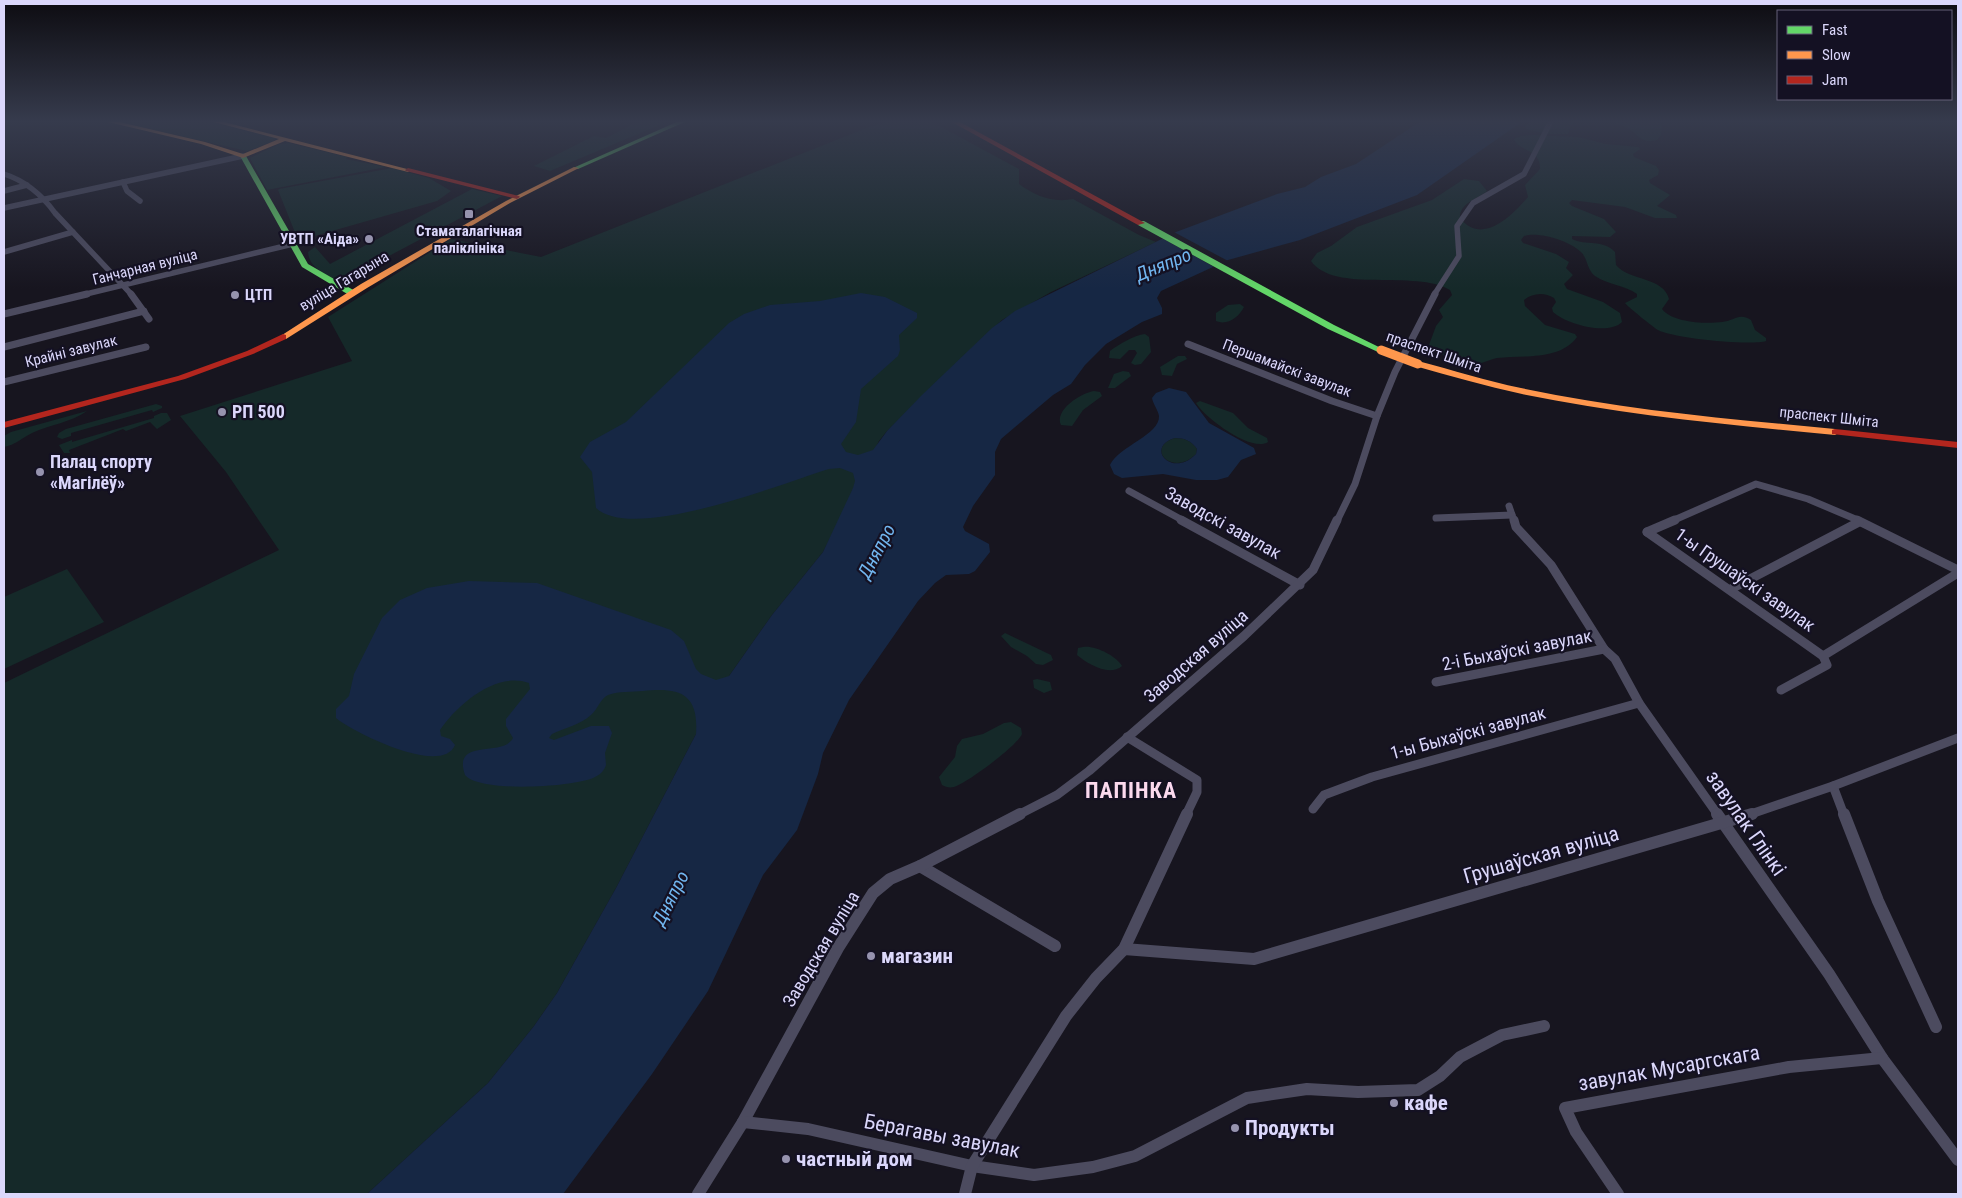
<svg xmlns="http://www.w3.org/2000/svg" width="1962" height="1198" viewBox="0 0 1962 1198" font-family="'Roboto Condensed',sans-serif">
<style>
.green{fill:#152929}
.water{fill:#162744;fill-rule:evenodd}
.pier{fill:#17151f}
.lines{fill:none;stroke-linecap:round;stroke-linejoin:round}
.street-far3{stroke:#4c4b5f;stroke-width:5.5}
.street-far2{stroke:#4c4b5f;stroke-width:7}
.street-far1{stroke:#4c4b5f;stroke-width:9}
.street{stroke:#4c4b5f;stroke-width:12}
.fast{fill:#63d668;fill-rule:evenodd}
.slow{fill:#ff974d;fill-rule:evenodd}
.jam{fill:#b3261e;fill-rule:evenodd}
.slow-bridge{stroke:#ff974d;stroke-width:9}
.poi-dot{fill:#9693ae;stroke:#141123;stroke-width:2}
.labels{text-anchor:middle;stroke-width:4.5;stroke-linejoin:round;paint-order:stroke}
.far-poi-label{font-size:15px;font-weight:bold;fill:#dbd7fb;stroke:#141123}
.far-street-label{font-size:15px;fill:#dbd7fb;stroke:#141123}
.poi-label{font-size:18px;font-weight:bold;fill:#dbd7fb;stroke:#141123;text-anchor:start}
.street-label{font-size:18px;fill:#dbd7fb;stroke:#141123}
.water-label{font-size:19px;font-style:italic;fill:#71b5ef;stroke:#141123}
.near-street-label{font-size:21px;fill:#dbd7fb;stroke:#141123}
.near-poi-label{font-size:21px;font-weight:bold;fill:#dbd7fb;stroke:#141123;text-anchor:start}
.district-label{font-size:22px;font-weight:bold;letter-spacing:1px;fill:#fbd9ef;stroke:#141123}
</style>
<rect width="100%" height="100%" fill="#17151f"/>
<g class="green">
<polygon points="115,121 205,121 276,138 274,141 247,151"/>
<polygon points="639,121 669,121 550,171 534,166 594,136 606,138"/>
<path d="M891 121H930L1019 169V184C1035 196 1053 203 1073 199L1139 235 1156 242 1051 292 1002 320 887 431 879 441 823 552 772 615 729 676 696 734 616 888 557 993 534 1026 488 1083 367 1194H4V683L279 550 226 472 180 416 352 361 328 317 451 239 541 257 869 127Z"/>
<polygon points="1530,121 1578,121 1571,124 1568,134 1547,134 1526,129 1525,127"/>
<path d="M1607 121H1657L1662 125 1661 135 1657 140C1640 144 1640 135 1628 128 1621 125 1614 123 1607 121Z"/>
<path d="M1534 135 1578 137 1606 144 1638 147 1640 149 1633 154 1634 157 1656 166 1659 170 1658 175 1649 180 1650 183 1670 195 1657 206 1676 215 1677 218H1655L1625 207 1572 200 1569 203 1572 206 1604 219 1616 232 1610 237 1572 236V239C1586 246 1603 239 1615 252L1616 265C1629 281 1664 277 1669 299L1662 309C1673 323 1706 324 1722 322 1734 321 1739 312 1751 320L1755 330 1766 338V341C1750 346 1672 338 1658 330 1654 328 1627 306 1625 303L1637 297V294C1625 285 1608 285 1595 276 1587 270 1588 260 1582 253 1571 241 1539 231 1524 236L1521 240 1523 243 1556 254 1569 262 1566 268 1573 275 1564 284 1567 289 1603 302 1620 313 1622 322C1608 336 1566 324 1553 312L1552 308 1556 302 1554 298C1544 292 1533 293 1524 300L1525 306 1545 325 1575 334 1577 337C1560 361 1522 355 1497 358 1488 360 1480 365 1471 364 1457 362 1439 355 1429 345L1436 326 1443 317 1439 310 1452 295 1450 290C1416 269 1334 294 1311 261L1317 253 1331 246 1357 227 1432 200 1464 179 1479 181 1487 191C1478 199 1459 203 1460 218 1482 246 1512 216 1528 197L1525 185 1540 169C1541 149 1519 152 1514 139L1521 136Z"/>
<polygon points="289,143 347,157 346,159 386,167 267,190 250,158 279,144"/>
<polygon points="392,168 429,178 451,191 437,201 311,237 296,235 278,190 279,189"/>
<path d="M472 189 502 196 340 282C327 274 309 269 308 252L315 247 330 264Z"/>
<path d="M1240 304 1244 307C1239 317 1227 326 1216 321V313L1228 305Z"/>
<path d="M1145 334 1149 337 1151 352 1141 364 1135 365 1131 363 1137 353 1135 350H1129L1120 359 1109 358 1110 351C1118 345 1134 335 1145 334Z"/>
<polygon points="1178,356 1185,356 1187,359 1177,364 1172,376 1162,375 1160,367"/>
<polygon points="1123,371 1129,372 1131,376 1115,388 1108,388 1114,374"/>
<path d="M1094 391 1100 392 1102 396 1083 410 1072 426 1061 425C1054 410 1081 393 1094 391Z"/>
<path d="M1200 401 1233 413 1248 428 1267 438 1268 442C1252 453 1205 418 1196 403Z"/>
<polygon points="156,404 162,406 162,408 153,412 152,410 71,433 71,436 62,439 57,437 59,433 66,429"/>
<path d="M87 411C70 423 51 424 32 433 22 438 15 445 4 447V436L11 432Z"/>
<polygon points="161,413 167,413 171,420 157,429 150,422 126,431 123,429 69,450 70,453 64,453 59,445 72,440 72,442 154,418 154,416"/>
<path d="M1175 438C1184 438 1192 441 1197 449L1196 454C1172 478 1144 447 1175 438Z"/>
<polygon points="67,569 104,622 4,669 4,597"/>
<polygon points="1005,633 1051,655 1053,660 1043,665 1036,664 1027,656 1011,647 1001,636"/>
<path d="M1083 647C1095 645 1116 656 1122 666 1109 677 1088 664 1077 655L1078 648Z"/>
<polygon points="1037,679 1050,682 1052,690 1044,693 1034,688 1033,680"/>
<path d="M1011 722 1021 728 1022 734C1017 746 967 783 954 787 949 788 946 787 942 785L939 777 955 757 957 746 962 739 983 734 1004 723Z"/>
</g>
<g class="water">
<path d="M1421 121H1523L1417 195 1300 240 1228 260 1161 291 1157 298 1162 308V314L1142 322 1106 344 1085 365 1071 384 1053 395 1001 439 995 452V475L973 506 963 527 965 531 989 544 990 552 975 571 969 574 946 575 935 583 918 601 849 700 823 753 818 774 797 830 763 875 708 991 652 1074 563 1194H367L488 1083 534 1026 557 993 616 888 696 734C699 693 679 687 643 691 632 692 619 691 608 695 600 699 598 709 591 715 581 724 565 728 552 734L549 738 554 740 591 726H609L612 733 605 753 606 765C604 771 600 775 593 778 572 787 480 793 465 775 452 737 503 758 513 738L506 726V719L530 689 529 683C496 671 457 705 440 730L441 736 450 739 455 745C442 777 353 732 336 718V709L349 696 354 674 382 618 400 600 427 588 469 581 537 583 671 630 684 641 696 669 701 674 716 680 729 676 772 615 823 552 853 488 855 481 853 473 840 468 829 469C783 483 634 543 596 508L592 472 580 457 590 442 626 422 729 323 744 314 770 305 820 301 861 293 885 297 917 313V318L899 335 900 350 898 356 861 389 856 422 841 444 846 452 858 455 873 450 887 431 922 395 992 328 1015 311 1176 232 1277 194 1305 187 1321 177 1356 164Z"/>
<path d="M1169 388 1186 392 1209 423 1254 448 1256 454 1241 460 1228 477 1217 480H1196L1163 474 1122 478 1114 474 1110 465C1119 446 1160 435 1159 416 1158 410 1153 404 1152 398L1156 393ZM1175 438C1184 438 1192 441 1197 449L1196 454C1172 479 1144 447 1175 438Z"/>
</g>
<polygon class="pier" points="1172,231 1230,262 1216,268 1160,237"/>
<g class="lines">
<g class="street-far3">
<path d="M4 174C26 181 42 195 55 213L132 295"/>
<polyline points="123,182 127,191 140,201"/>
<polyline points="4,191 27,185"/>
<polyline points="4,208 243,156"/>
<polyline points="4,252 73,232"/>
<polyline points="82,295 293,244"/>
<polyline points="1434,295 1459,256 1457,226 1473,203 1524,174 1551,121"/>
</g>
<g class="street-far2">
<polyline points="131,294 149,319"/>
<polyline points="4,314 87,294"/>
<polyline points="1188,344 1332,401 1377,416"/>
<polyline points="4,347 144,311"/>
<polyline points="4,382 146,347"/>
<polyline points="1129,491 1184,521"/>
<polyline points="1509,506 1514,521"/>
<polyline points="1436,518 1512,515"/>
<polyline points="1337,521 1355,484 1377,416 1395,372 1435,294"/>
<polyline points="1672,521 1756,484 1808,499 1860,521"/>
</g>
<g class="street-far1">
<polyline points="1181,520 1300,585"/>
<polyline points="1514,520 1516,527 1551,565 1604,649 1615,659 1639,703 1718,815"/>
<polyline points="1857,520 1958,570"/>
<polyline points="1647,532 1675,520"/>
<polyline points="1647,532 1823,656"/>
<polyline points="1731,589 1859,522"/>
<polyline points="1436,682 1604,649"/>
<polyline points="1781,690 1827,665 1823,656 1958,573"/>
<polyline points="1127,737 1197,780 1197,792 1186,815"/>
<polyline points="1833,786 1844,815"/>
<polyline points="1313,809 1324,795 1372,777 1639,703"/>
<polyline points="1018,815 1057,795 1089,771 1244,636 1313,570 1337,520"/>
<polyline points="1748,815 1833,786 1958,738"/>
</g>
<g class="street">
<polyline points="1717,814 1829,974 1882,1058 1958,1160"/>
<polyline points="1844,814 1878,901 1936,1027"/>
<polyline points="920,866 1055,946"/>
<polyline points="1124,949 1254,959 1752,814"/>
<polyline points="743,1122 838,948 873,893 890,879 920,866 1020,814"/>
<polyline points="698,1194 743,1122 808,1129 972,1166 1034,1175 1093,1167 1135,1156 1247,1098 1307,1089 1358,1092 1418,1090 1440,1076 1460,1057 1502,1035 1544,1026"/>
<polyline points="965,1194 972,1166 1066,1016 1096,978 1124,949 1187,814"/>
<polyline points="1618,1194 1576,1132 1565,1108 1789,1067 1882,1058"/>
</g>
<g class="fast">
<polygon points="679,121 687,121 578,169 573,168"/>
<polygon points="243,154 246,156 308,264 355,291 355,295 349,295 302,267 240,156"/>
<polygon points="1138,221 1144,221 1334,325 1385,350 1381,353 1378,352 1328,329 1138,225"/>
</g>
<g class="slow">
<polygon points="104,121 115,121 205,142 243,154 279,139 210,121 220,121 411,170 408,172 285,141 243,158 201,144"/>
<polygon points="574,167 579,168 510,203 367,288 286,339 280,339 279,337 361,284 506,201"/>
<path d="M1418 361C1453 370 1486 381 1521 388 1625 410 1730 419 1835 429L1840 432 1835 435C1730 425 1625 415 1522 394 1486 386 1450 376 1415 366V362Z"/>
</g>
<g class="jam">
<polygon points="950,121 958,121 1145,223 1138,225"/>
<polygon points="408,168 519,196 520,197 517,199 406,171 405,170"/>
<polygon points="283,334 286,335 286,339 253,354 185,379 4,428 4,422 178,376 247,351"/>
<polygon points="1835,429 1958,442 1958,448 1832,434 1832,430"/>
</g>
<polyline class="slow-bridge" points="1381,350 1418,364"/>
</g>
<linearGradient id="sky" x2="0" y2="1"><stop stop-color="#0d0c11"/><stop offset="0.42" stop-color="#363b4d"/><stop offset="1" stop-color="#363b4d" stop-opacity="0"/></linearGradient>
<rect width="1962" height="289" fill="url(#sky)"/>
<g class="poi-dot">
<rect x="464" y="209" width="10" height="10" rx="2.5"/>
<circle cx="369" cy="239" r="5"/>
<circle cx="235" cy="295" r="5"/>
<circle cx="222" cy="412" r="5"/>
<circle cx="40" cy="472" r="5"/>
<circle cx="871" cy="956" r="5"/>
<circle cx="1394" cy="1103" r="5"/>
<circle cx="1235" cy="1128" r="5"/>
<circle cx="786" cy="1159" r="5"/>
</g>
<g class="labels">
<g class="far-poi-label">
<text x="469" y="236">Стаматалагічная<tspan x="469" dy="17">паліклініка</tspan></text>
<text x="359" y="244" text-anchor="end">УВТП «Аіда»</text>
<text x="245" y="300" text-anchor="start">ЦТП</text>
</g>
<g class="far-street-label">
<text transform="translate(145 267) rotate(-14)" y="5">Ганчарная вуліца</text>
<text transform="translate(344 281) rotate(-31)" y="5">вуліца Гагарына</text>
<text transform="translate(71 351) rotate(-14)" y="5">Крайні завулак</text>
<text transform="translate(1434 352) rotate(19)" y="5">праспект Шміта</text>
<text transform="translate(1287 368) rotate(21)" y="5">Першамайскі завулак</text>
<text transform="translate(1829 417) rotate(6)" y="5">праспект Шміта</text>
</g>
<g class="poi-label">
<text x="232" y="418">РП 500</text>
<text x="50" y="468">Палац спорту<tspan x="50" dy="21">«Магілёў»</tspan></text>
</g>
<g class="street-label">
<text transform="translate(1223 523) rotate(29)" y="6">Заводскі завулак</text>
<text transform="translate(1745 580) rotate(35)" y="6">1-ы Грушаўскі завулак</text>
<text transform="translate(1517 650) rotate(-11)" y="6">2-і Быхаўскі завулак</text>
<text transform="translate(1196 656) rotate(-41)" y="6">Заводская вуліца</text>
<text transform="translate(1468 733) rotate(-15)" y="6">1-ы Быхаўскі завулак</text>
<text transform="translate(821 949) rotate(-59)" y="6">Заводская вуліца</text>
</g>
<g class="water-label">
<text transform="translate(1163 264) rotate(-22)" y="7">Дняпро</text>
<text transform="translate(876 551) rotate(-62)" y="7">Дняпро</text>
<text transform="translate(670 898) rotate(-63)" y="7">Дняпро</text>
</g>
<g class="near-street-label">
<text transform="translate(1746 823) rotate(55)" y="7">завулак Глінкі</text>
<text transform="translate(1541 855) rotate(-16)" y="7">Грушаўская вуліца</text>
<text transform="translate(1669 1068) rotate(-10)" y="7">завулак Мусаргскага</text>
<text transform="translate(942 1136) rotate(11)" y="7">Берагавы завулак</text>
</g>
<g class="near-poi-label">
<text x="881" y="963">магазин</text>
<text x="1404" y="1110">кафе</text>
<text x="1245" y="1135">Продукты</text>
<text x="796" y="1166">частный дом</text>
</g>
<g class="district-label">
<text x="1131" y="798">ПАПІНКА</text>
</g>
</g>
<rect width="1962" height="1198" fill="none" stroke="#dbd7fb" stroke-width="10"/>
<rect x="1777" y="10" width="175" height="90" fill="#141123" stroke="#646079"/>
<rect x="1787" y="26" width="25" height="8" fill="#63d668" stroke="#646079"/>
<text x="1822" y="35" font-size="15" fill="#dbd7fb">Fast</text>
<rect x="1787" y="51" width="25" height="8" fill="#ff974d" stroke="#646079"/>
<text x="1822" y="60" font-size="15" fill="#dbd7fb">Slow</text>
<rect x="1787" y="76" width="25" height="8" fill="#b3261e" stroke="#646079"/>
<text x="1822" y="85" font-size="15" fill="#dbd7fb">Jam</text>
</svg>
